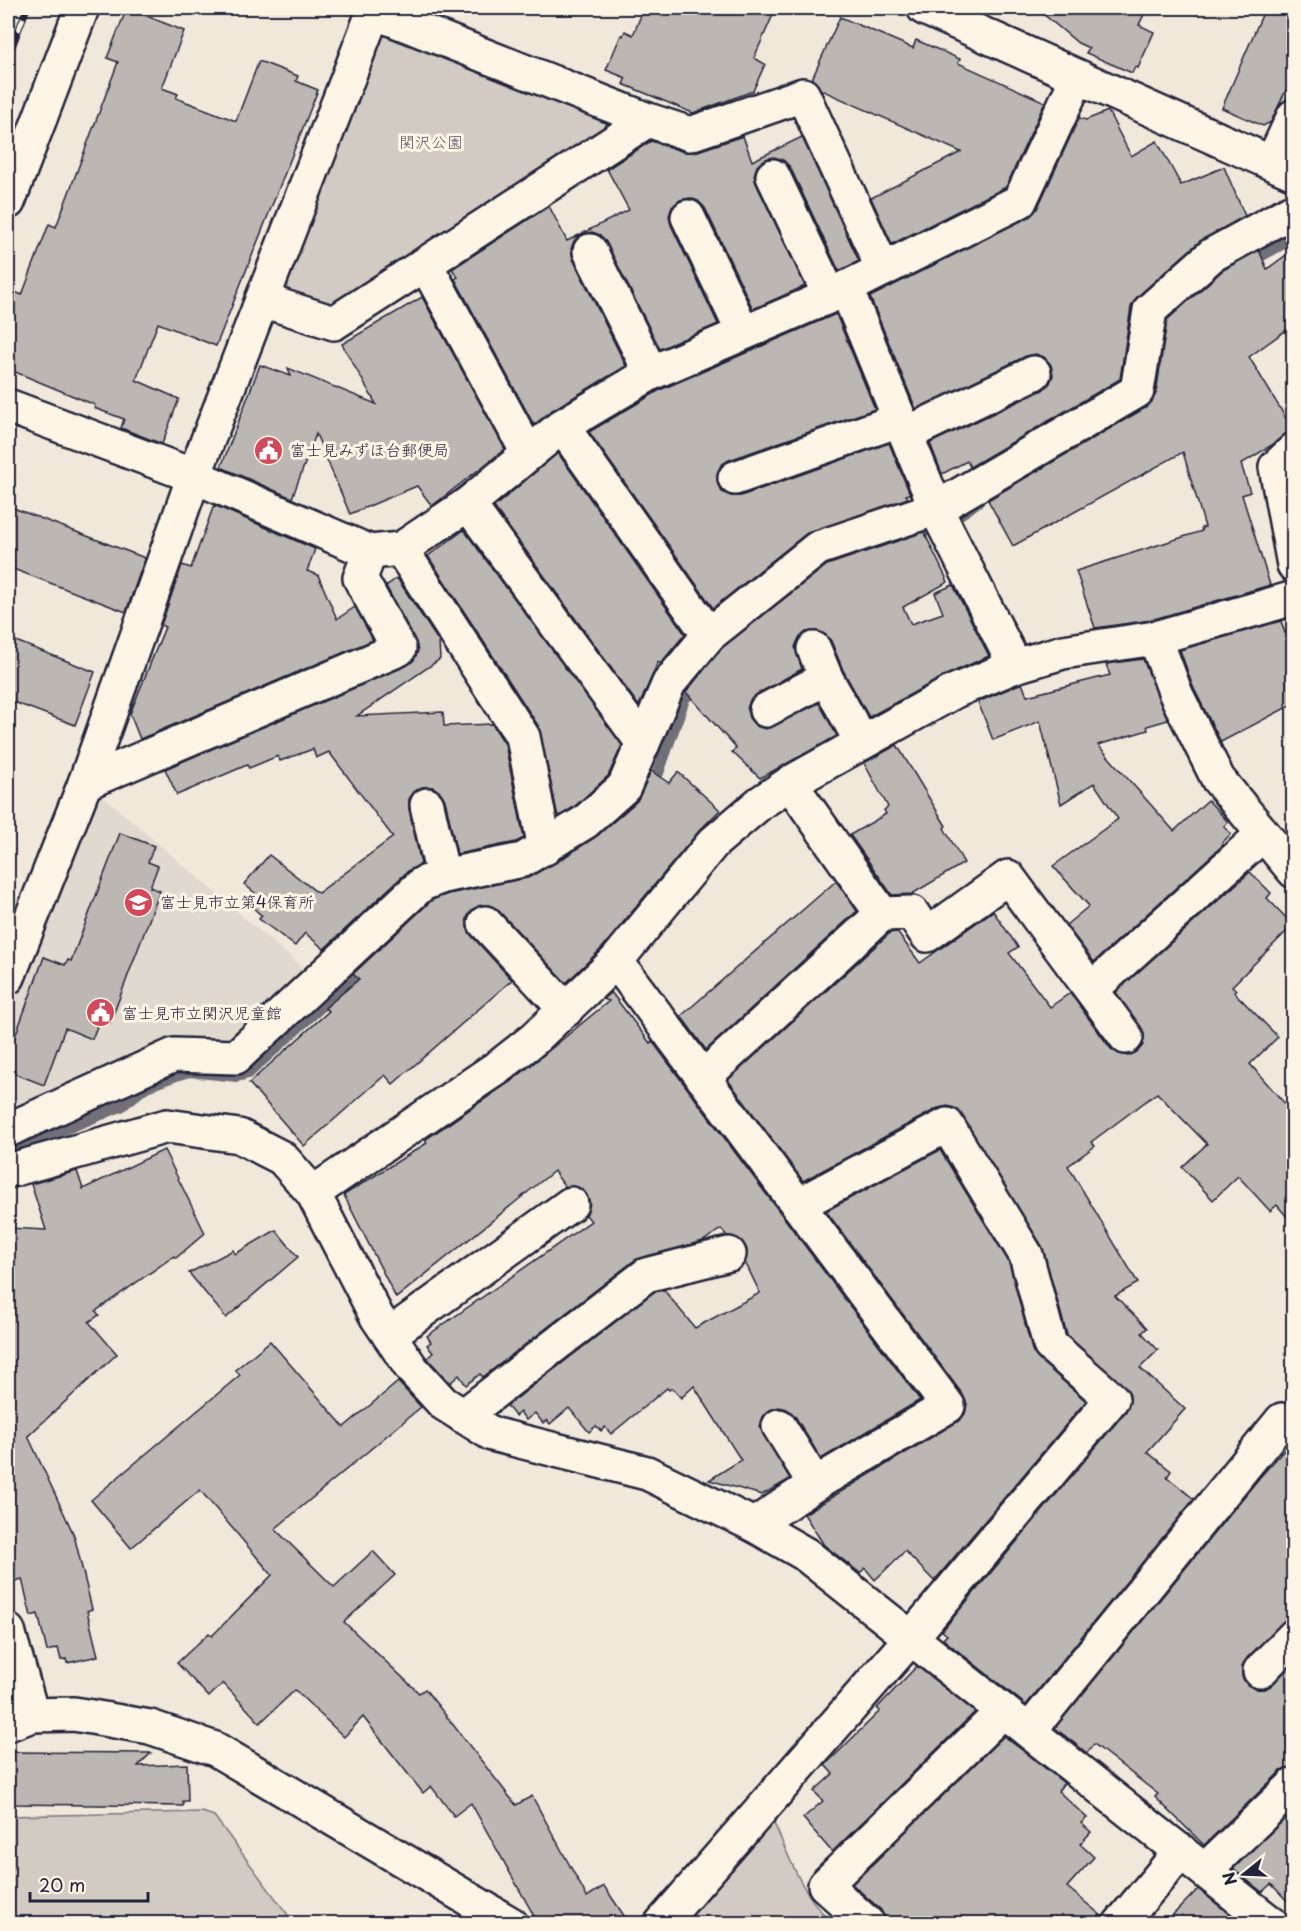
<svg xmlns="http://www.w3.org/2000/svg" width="1301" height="1931" viewBox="0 0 1301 1931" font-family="'Playpen Sans','Klee One',sans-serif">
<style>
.built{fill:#e0d9cf}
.green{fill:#d1cbc3;stroke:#7a767f;stroke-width:1.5}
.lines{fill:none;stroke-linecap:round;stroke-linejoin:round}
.stream{stroke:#716f79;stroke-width:12}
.building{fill:#bcb7b3;stroke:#22223b;stroke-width:1.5}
.minor-casing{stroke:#22223b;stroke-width:38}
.minor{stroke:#fcf5e5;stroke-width:33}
.rail-casing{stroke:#22223b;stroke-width:7}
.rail{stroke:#fcf5e5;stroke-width:4.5;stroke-dasharray:14;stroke-linecap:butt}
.labels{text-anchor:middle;stroke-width:6;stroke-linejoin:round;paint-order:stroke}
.park-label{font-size:16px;fill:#575564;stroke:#fcf5e5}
.poi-label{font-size:16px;fill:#22223b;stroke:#fcf5e5;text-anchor:start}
</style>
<rect width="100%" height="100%" fill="#efe8db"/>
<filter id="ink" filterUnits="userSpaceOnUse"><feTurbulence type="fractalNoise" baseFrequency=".0167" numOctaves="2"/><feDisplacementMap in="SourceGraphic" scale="12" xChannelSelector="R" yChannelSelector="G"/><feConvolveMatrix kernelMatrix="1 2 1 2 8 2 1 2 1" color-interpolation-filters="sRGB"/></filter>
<g filter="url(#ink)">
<polygon class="built" points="98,792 304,969 234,1043 8,1116 8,1020 86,808"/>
<g class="green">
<polygon points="381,32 621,122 334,307 280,292"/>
<polygon points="202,1812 214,1816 294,1923 8,1923 8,1816"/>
<path d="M772 1819C789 1855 802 1897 833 1923L682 1924Z"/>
</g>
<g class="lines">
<g class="stream">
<polyline points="1248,263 1294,237"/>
<path d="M1155 352C1170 321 1179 304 1209 286"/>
<path d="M875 545C917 535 945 528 979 500"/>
<polyline points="780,604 816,569 856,551"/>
<polyline points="625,815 658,773 684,699 699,683"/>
<polyline points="497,885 543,872"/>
<polyline points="8,1152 121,1106 146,1086 176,1075 189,1071 237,1076 248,1073 366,965"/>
</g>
</g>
<g class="building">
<polygon points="127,8 184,31 162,88 178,94 176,98 236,121 259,61 298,76 296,81 318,90 216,346 158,323 136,380 179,399 162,444 121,428 124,419 94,408 95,405 8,369 8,289 22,295 49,224 56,227 118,62 107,58"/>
<polygon points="644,8 776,8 754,58 765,64 753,91 693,113 623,84 626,78 606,70 621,35 623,36 625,31 633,35"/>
<polygon points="1036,8 1147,8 1139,25 1154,32 1138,68 1135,67 1132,73 1086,53 1089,48 1078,43"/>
<polygon points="1265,8 1293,8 1293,75 1271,122 1263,126 1222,108"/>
<polygon points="840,17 913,48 916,40 960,59 958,63 1045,102 1006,187 892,244 871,198 961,152 821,90 812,79"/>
<polygon points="1108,111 1131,156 1157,141 1181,185 1224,167 1245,216 1200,241 1137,297 1131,307 1120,379 970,467 967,461 942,474 930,443 1043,390 1050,383 1053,375 1051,365 1044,357 1036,354 1026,356 916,409 870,297 1029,217 1037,209 1079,118 1086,120"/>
<polygon points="743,136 752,161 802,137 859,261 839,271 790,167 783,160 774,157 766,159 757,166 754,175 756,183 805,286 753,309 705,208 698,201 690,198 680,200 672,207 669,216 671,225 718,324 660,349 606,242 600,235 592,232 581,235 574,241 571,249 573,259 626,366 552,410 534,425 455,279 458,277 452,269 549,206 567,241 629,210 607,169 651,141 684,152 695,152"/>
<polygon points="1259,250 1267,269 1293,250 1293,325 1249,357 1292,428 1272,445 1241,464 1250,492 1242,495 1270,585 1151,620 1095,628 1076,571 1202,531 1201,528 1205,527 1183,452 1013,546 988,500 1147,407 1156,394 1167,320 1223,270"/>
<polygon points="422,297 505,449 432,506 417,486 350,514 316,434 292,498 221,467 260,365 291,376 288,368 376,404 342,344"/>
<polygon points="836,314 875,409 729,460 721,465 717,474 718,485 722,492 731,496 741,496 889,443 910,494 906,495 908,498 807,533 713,608 589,432 660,390"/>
<polygon points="558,453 685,634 660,664 658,662 639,706 494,507"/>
<polygon points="214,505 315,549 307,571 318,575 337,619 355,607 373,640 140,739 130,714 165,627 161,625 182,565 191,568"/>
<polygon points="8,506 145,558 126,612 8,567"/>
<polygon points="464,530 622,745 608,776 574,807 558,817 539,727 428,556"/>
<polygon points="924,532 948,582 903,607 911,624 943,613 935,593 953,585 989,656 946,675 869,717 843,670 831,641 826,635 817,631 806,632 799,638 795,647 802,669 757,694 750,700 747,709 749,718 756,726 766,729 819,703 837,736 760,778 732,752 736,748 686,692 722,648 827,565"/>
<polygon points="397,578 439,642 440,659 357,716 443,712 444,726 492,724 505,744 524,838 516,842 457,854 445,800 441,793 433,787 422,787 414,792 409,799 409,809 421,864 409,870 324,949 305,933 295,946 259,919 262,916 248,903 256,894 244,884 269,855 318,893 393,837 329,752 316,758 313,749 280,761 278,756 249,768 247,765 177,795 165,769 406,666 414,660 418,651 415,640 386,586"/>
<polygon points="1281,621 1285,633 1293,628 1293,704 1221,742 1193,687 1180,650"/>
<polygon points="8,638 95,672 75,725 8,700"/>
<polygon points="1143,659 1168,720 1147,726 1148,730 1098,745 1174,831 1208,800 1228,822 1224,826 1231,834 1222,843 1223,845 1094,962 1066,925 1089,906 1053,866 1118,819 1094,783 1061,804 1040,721 993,740 978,702 1022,683 1027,696 1110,675 1106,664"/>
<polygon points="897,745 946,826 944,828 964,863 912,894 892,895 850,835 886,814 884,810 888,807 864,763"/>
<polygon points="651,771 669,783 678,772 720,810 699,831 602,948 566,983 498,910 490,905 481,905 473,909 467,918 467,927 471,935 512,980 393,1084 385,1075 304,1146 249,1083 329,1011 325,1008 359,979 353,974 432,900 448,894 527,878 557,862 597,836 637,801"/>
<polygon points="120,833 154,846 148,862 158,866 150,887 160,891 110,1023 100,1019 92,1039 65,1028 44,1085 8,1071 8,1056 44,957 65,965 68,960 71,961"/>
<polygon points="1250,872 1271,893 1267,898 1293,925 1232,986 1236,990 1234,992 1278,1037 1250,1064 1293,1113 1293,1224 1277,1205 1270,1211 1238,1176 1213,1200 1182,1167 1207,1144 1157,1093 1091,1142 1095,1146 1068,1166 1138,1283 1115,1296 1147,1328 1142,1333 1158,1350 1140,1368 1185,1409 1147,1452 1171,1471 1167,1477 1194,1499 1026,1705 943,1639 947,1635 942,1631 1126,1411 1130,1402 1129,1392 1067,1335 1042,1246 957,1109 948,1106 938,1108 803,1181 728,1080 890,933 897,932 920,963 993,911 1018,947 1009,953 1050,1007 1070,993 1111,1049 1119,1054 1128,1056 1137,1052 1143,1045 1144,1034 1116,992"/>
<polygon points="836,881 857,911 706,1050 681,1016"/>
<polygon points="611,992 650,1043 652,1041 920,1400 821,1459 795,1416 787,1409 779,1407 770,1410 763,1417 760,1427 790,1479 762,1495 709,1480 741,1460 694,1386 681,1398 672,1388 669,1390 667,1388 611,1434 605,1427 601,1431 596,1426 589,1432 569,1408 550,1424 547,1420 543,1423 535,1413 526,1420 520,1412 515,1416 507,1406 654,1292 664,1290 695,1328 760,1293 745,1262 747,1250 742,1241 727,1236 721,1229 703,1241 635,1260 483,1377 480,1374 466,1385 459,1375 450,1383 427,1358 433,1353 427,1345 431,1342 427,1336 591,1221 586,1215 590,1203 586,1194 578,1187 565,1187 554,1171 396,1298 344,1195 427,1143 425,1140 513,1080 609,1001 603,999"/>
<polygon points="164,1150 205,1233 176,1258 174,1256 96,1311 99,1315 89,1322 117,1354 28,1436 74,1535 92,1609 87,1611 98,1656 67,1663 66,1659 61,1660 58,1648 47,1651 38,1614 31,1616 22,1579 8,1583 8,1228 46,1230 31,1184 77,1171 83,1189"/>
<polygon points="940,1150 1009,1262 1032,1350 1038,1359 1086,1401 934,1581 905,1551 875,1580 865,1568 860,1573 824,1545 804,1514 957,1422 965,1414 967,1404 963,1395 826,1211"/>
<polygon points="276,1230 298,1257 226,1318 189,1273 233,1250 235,1254"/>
<polygon points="270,1341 344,1427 398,1382 421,1407 275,1529 334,1587 373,1551 395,1575 344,1622 419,1693 425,1689 516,1805 532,1796 587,1897 604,1886 629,1923 538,1923 471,1803 454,1816 431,1786 423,1793 363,1717 344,1737 295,1690 260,1723 223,1683 209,1697 177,1663 209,1633 212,1636 272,1575 200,1490 131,1548 91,1500 240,1375 235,1370"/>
<polygon points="1293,1440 1293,1613 1247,1658 1242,1667 1242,1677 1247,1685 1256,1689 1265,1689 1273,1684 1293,1663 1293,1767 1281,1771 1204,1845 1155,1797 1158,1794 1094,1744 1087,1753 1055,1728 1260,1477"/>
<polygon points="917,1666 975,1712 832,1852 803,1818 823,1801 814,1791 833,1774 825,1765 880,1711 877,1708"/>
<polygon points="1004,1736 1064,1783 1058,1791 1087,1818 1081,1823 1091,1832 1080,1844 1094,1857 1067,1887 1103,1917 1102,1923 886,1923 881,1910 852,1884"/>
<polygon points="8,1752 151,1753 138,1766 187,1764 188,1801 183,1801 183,1806 8,1804"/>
<polygon points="1293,1811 1293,1907 1271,1884 1262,1892 1233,1869"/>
<polygon points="1198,1889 1232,1916 1225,1923 1165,1923"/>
</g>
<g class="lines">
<defs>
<g id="minor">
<polyline points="924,8 1294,173"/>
<polyline points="374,12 648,120 690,134 803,95 883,269"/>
<polyline points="1272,163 1294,116"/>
<polyline points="773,176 830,296"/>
<polyline points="8,202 82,8"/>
<polyline points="688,217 743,332"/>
<polyline points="590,251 651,373"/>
<polyline points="426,265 528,453"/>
<polyline points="846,288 938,513 1015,666"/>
<polyline points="262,300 334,323 648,120"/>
<polyline points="8,406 194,476 370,552 401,549 468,504 562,426 651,373 830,296 1020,201 1077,78"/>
<polyline points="562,426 709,635"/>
<polyline points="906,434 1034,373"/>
<polyline points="1294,450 1276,467 1294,565"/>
<polyline points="735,478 899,420"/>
<polyline points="468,504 643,743"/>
<polyline points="401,549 523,737 545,848"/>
<polyline points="1155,638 1176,694 1218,779 1294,871"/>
<polyline points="814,649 826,678 861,741"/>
<polyline points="766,710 826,678"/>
<polyline points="85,783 399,649 360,578 370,552"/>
<polyline points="427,805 443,876"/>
<polyline points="882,914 912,913 927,935 1008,877 1126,1037"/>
<polyline points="485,923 566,1010"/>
<polyline points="616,961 948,1406 815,1484 754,1525"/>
<polyline points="8,977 85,783 194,476 375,8"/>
<polyline points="1092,989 1262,835"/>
<polyline points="703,1078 882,914 790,783"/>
<polyline points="8,1130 174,1055 236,1057 422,884 443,876 523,860 585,822 624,787 669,683 709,635 818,548 937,508 1137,391 1150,310 1212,255 1294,210"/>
<polyline points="8,1171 167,1126 239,1136 282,1158 313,1193 377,1317 412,1369 443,1403 492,1434 647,1473 754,1525 805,1554 1272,1924"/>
<polyline points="313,1193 501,1065 534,1039 616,961 713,843 760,803 790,783 955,691 1015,666 1063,652 1155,638 1294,598"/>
<polyline points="389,1335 571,1204"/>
<polyline points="463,1416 646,1275 729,1254"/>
<polyline points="779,1426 815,1484"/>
<polyline points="8,1631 32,1715"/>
<polyline points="1260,1671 1294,1636"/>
<polyline points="8,1724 32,1715 74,1714 150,1727 215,1749 511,1924"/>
<polyline points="1029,1731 1282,1420"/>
<polyline points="1205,1870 1294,1785"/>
<polyline points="661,1924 911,1638 1112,1399 1050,1345 1026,1255 947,1125 798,1205"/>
<polyline points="868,1924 825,1885 1003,1711"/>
<polyline points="1120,1924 1181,1851"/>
</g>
</defs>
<use href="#minor" class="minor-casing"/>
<use href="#minor" class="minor"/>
<defs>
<polyline id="rail" points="8,57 27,8"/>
</defs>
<use href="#rail" class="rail-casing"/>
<use href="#rail" class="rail"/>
</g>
</g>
<defs>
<symbol id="civic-disc" viewBox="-11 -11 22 22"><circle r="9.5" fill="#d1495b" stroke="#fcf5e5"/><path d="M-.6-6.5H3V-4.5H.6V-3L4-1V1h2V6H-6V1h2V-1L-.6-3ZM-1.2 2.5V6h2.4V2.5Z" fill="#fff"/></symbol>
<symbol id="school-disc" viewBox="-11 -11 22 22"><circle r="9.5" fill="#d1495b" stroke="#fcf5e5"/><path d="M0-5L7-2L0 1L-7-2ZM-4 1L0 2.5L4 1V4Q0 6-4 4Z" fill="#fff"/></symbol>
</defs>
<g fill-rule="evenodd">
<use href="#civic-disc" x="252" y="434" width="33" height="33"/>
<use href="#school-disc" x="122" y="886" width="33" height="33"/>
<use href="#civic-disc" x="84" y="996" width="33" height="33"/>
</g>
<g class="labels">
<g class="park-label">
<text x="431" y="148">関沢公園</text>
</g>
<g class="poi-label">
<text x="290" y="456">富士見みずほ台郵便局</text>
<text x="160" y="908">富士見市立第4保育所</text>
<text x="122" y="1019">富士見市立関沢児童館</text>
</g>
</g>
<rect width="1301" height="1931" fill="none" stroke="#fcf5e5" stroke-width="30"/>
<rect x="15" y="15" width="1271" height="1901" fill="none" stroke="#22223b" stroke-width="2" filter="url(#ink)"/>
<g transform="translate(1244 1874) rotate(252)" stroke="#fcf5e5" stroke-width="4.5" paint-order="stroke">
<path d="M0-4.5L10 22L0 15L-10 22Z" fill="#22223b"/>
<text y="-9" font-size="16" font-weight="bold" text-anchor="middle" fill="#22223b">N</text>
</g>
<path d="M30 1892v9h118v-9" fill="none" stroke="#22223b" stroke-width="3"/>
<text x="39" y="1892" font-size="18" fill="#22223b" stroke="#fcf5e5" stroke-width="4.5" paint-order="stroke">20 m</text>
</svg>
